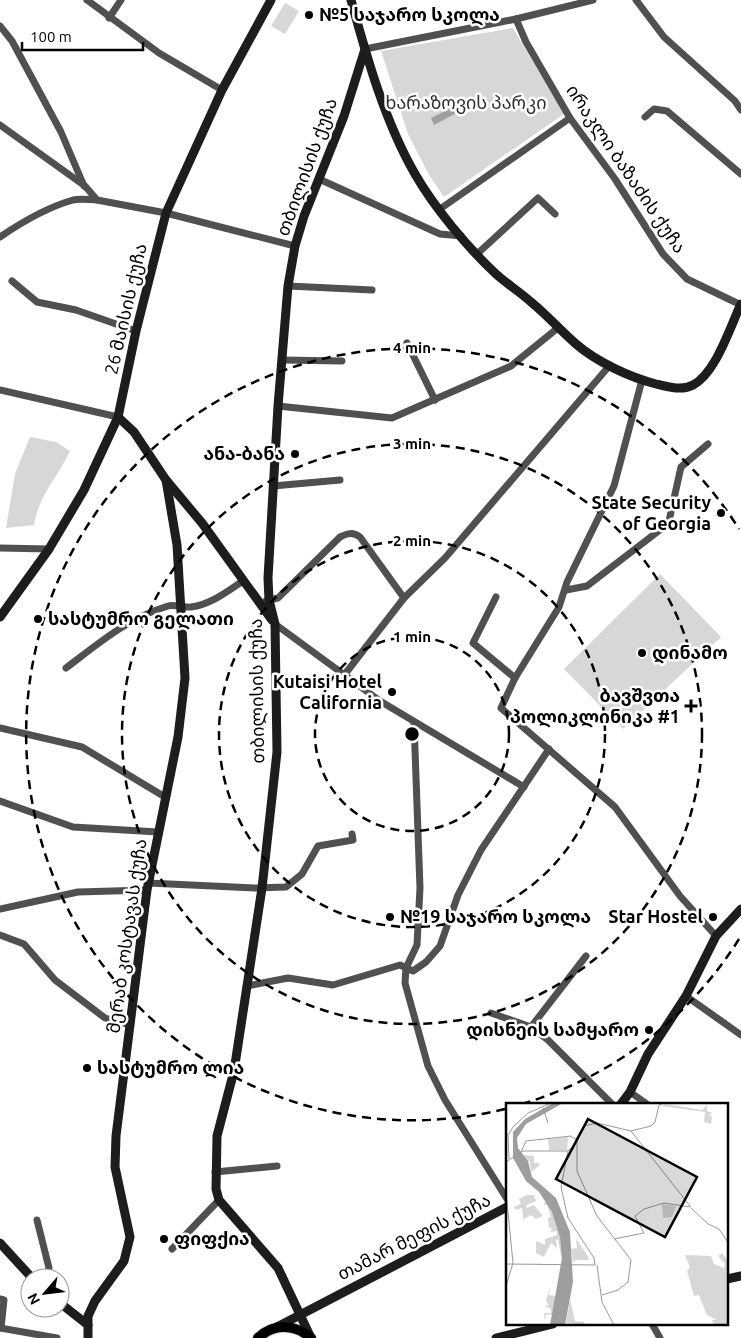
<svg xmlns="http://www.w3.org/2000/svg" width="741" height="1338" viewBox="0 0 741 1338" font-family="Ubuntu,'Noto Sans Georgian',sans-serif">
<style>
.green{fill:#d7d7d7}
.water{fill:#9e9e9e}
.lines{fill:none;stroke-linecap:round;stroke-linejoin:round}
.primary-casing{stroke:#dbdbdb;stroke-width:12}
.street{stroke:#505050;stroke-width:7}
.secondary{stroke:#1d1d1d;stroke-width:9}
.primary{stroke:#000;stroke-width:10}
.ring{fill:none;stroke:#000;stroke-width:2.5;stroke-dasharray:9 6}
.poi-dot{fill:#000;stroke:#fff;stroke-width:2}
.labels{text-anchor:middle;stroke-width:5;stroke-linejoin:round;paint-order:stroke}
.poi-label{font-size:18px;font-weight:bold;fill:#000;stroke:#fff;text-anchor:start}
.park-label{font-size:18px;fill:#2e2e2e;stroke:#fff}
.street-label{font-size:18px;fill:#000;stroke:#fff}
.inset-road{fill:none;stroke:#999;stroke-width:1}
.view{fill:#000;fill-opacity:0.15;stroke:#000;stroke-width:2.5}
.inset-edge{fill:none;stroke:#000;stroke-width:2.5}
.centre{fill:#000;stroke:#fff;stroke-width:2.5}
.ring-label{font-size:15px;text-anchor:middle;font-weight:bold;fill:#000;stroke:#fff;stroke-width:5;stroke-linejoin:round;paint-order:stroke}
</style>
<rect width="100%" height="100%" fill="#fff"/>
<g class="green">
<polygon points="285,3 299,11 285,34 271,26"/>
<polygon points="513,28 564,114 444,197 429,175 408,134 381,51"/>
<path d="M30 437 56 442 70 451C58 477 38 496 34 525L6 528 15 474Z"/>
<polygon points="660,574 721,637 623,729 564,669"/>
</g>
<polygon class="water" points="457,105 460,111 434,125 431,118"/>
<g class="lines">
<defs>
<path id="primary" d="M258 1338C274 1323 295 1324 311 1338"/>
</defs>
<use href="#primary" class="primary-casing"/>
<g class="street">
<polyline points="87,0 159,53 222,90"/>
<polyline points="636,0 664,37 735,101 741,110"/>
<polyline points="109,18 121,0"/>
<polyline points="516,19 526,42 570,118 615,179 663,254 687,279 741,305"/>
<polyline points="0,26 12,41 61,132 84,186"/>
<polyline points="365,49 516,19 593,0"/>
<polyline points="645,117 654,109 667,111 741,174"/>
<polyline points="0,125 85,186 97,200 166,213 295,246"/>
<polyline points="319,179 440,234 461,236"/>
<polyline points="440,209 570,118"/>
<path d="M0 237C22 222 48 207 73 200 81 198 90 200 97 200"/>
<polyline points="477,254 538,198 555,214"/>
<polyline points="12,281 37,302 76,310 136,331"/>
<polyline points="288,286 372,290"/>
<polyline points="407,343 435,400"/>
<polyline points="282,360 342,361"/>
<polyline points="642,380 614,486 567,582 559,607 515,678 501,708 615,807 680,896 716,936"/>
<polyline points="0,390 118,417"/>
<polyline points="278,406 392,418 511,366 559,327"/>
<polyline points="273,486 340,480"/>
<polyline points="0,548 49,549"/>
<polyline points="566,590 587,586 665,526 669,521 681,467 708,444"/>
<polyline points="496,597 473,643 515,678"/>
<path d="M266 601 278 598 340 537C348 533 353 532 360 537L404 598"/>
<polyline points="275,624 380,701 524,787"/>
<path d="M66 668C99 643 128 618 168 606 175 604 184 608 191 607 210 605 228 591 243 581"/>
<polyline points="345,674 404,598 445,558 610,365"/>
<polyline points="414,722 420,888 417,945 406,968 405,983 428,1066 445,1100 507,1199"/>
<polyline points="0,728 82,747 165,797"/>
<polyline points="0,801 73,827 158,832"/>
<polyline points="148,883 255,888 286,887 302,874 318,846 353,840 352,834"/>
<polyline points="0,909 78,892 147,890"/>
<polyline points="0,935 24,944 55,980 105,1018 130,1025"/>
<polyline points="247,986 288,978 333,985 400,965 413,971 426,962 440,946 458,895 481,850 549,749"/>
<polyline points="686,996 741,1035"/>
<polyline points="491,1013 531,1027 548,1040 612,1104"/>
<polyline points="531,1027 586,956"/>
<polyline points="630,1092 647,1104"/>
<polyline points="215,1172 277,1166"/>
<polyline points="37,1220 49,1268 45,1278"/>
<polyline points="172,1249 219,1200"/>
<polyline points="0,1299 4,1300 1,1328"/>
<polyline points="652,1324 660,1338"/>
<polyline points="0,1328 57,1338"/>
</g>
<g class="secondary">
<path d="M351 0C367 58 385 122 415 174 434 207 467 247 496 274 507 284 520 292 531 302 547 315 560 330 576 344 597 362 629 377 656 384 668 387 682 391 693 385 716 373 730 327 741 304"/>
<polyline points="118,417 134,432 166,480 202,523 272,620"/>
<polyline points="0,617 49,549 84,490 118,417 136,331 166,213 222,90 271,0"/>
<polyline points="621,1104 630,1092 648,1054 686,996 716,936 741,909"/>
<polyline points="0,1243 32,1278"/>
<polyline points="727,1279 741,1276"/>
<polyline points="60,1303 88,1325"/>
<polyline points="277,1327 507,1207"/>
<polyline points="88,1338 88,1316 95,1301 124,1261 130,1237 115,1167 116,1136 147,890 178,737 185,678 177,545 166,480"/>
<polyline points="311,1338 278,1268 219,1200 216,1189 217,1136 234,1071 262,888 277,752 275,624 269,600 268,578 278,406 288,286 295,246 304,216 344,116 365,49"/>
<polyline points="496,1338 553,1324"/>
</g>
<use href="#primary" class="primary"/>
</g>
<g class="ring">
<circle cx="412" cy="734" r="97"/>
<circle cx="412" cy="734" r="193"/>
<circle cx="412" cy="734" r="290"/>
<path d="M739 939A386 386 0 0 1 522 1104M505 1109A386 386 0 1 1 739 529"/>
</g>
<g class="poi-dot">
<circle cx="309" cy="15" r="5"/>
<circle cx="295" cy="454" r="5"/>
<circle cx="721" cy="513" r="5"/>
<circle cx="38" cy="619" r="5"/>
<circle cx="642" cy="653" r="5"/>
<circle cx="392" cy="692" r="5"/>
<path d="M688.5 698.5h5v5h5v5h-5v5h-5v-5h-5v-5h5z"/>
<circle cx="390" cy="917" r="5"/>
<circle cx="713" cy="917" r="5"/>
<circle cx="649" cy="1030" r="5"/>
<circle cx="87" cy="1068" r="5"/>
<circle cx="164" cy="1239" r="5"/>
</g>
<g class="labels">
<g class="poi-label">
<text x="319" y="21">№5 საჯარო სკოლა</text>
<text x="285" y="460" text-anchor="end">ანა-ბანა</text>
<text x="711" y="509" text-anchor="end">State Security<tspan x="711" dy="21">of Georgia</tspan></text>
<text x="48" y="625">სასტუმრო გელათი</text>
<text x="652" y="659">დინამო</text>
<text x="382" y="688" text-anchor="end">Kutaisi Hotel<tspan x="382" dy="21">California</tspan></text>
<text x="680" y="702" text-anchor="end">ბავშვთა<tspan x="680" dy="21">პოლიკლინიკა #1</tspan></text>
<text x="400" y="923">№19 საჯარო სკოლა</text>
<text x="703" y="923" text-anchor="end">Star Hostel</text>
<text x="639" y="1036" text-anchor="end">დისნეის სამყარო</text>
<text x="97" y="1074">სასტუმრო ლია</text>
<text x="174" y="1245">ფიფქია</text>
</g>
<g class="park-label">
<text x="466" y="109">ხარაზოვის პარკი</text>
</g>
<g class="street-label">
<text transform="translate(307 167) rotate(-70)" y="6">თბილისის ქუჩა</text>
<text transform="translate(626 169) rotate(56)" y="6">ირაკლი ბაზაძის ქუჩა</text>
<text transform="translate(126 309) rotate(-77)" y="6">26 მაისის ქუჩა</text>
<text transform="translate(257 691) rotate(-91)" y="6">თბილისის ქუჩა</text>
<text transform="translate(127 936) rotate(-82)" y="6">მერაბ კოსტავას ქუჩა</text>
<text transform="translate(414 1237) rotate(-27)" y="6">თამარ მეფის ქუჩა</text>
</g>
</g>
<g transform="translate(506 1103)">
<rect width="222" height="222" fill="#fff"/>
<path d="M160 1 196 7 201 2V8L206 10 203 12 206 14 205 21 198 19 199 9 155 3ZM62 34 61 47H43L42 36ZM16 52 28 53V60H33V63L25 69 24 59ZM21 92H28L30 98 20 102 21 105 28 102 37 113 30 116 25 112 18 116V120L16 105 10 107 8 104 15 101 13 96ZM40 99 46 109 54 135 56 146V159L52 136 50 137 51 145 45 140 38 154 30 150V138L39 142V136L51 132V128L44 129 46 125H43L42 115 45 114 41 102 37 101ZM156 101 170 103 166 114 157 115ZM70 136 82 153 83 157H69L67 160 65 146 71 145ZM216 150 222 157V222H208L206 217H211L201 212 193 192 188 193 181 168 184 164 179 152 205 153 208 161 218 165 219 161 212 153ZM44 184 43 192 50 193 46 212 40 211 39 218 38 210H45V206L39 203 43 202 40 198ZM64 196 69 218 79 219 78 222 60 220Z" fill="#d7d7d7"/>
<path d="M47 0H57L20 21 11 35 12 45 22 58 26 74 50 95 64 129 67 179 59 222H44L56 155 54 135 46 109 33 89 20 78 7 55V29L19 16Z" fill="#9e9e9e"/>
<path class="inset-road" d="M185 0H209M37 5 42 20M125 28 184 103M64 33 71 37V68L91 113 125 157 122 179 112 187 96 192M70 36 78 23 91 20 125 28 145 23 149 19 153 2 158 0M71 39 62 48 55 84 62 115 88 155 89 162M15 49 20 38 65 33M3 56 2 32 7 24 22 10 45 0M0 59 17 48H62M0 89 7 160 0 183M185 105 202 121 213 126 223 141M108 136 138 130 129 113 138 106 158 100 185 104M0 161 89 162M91 162 96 199 108 222"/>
<path class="view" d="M82 16 191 74 159 134 50 76Z"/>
<rect width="222" height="222" class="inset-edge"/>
</g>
<circle cx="412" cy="734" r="8" class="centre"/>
<g class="ring-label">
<text x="412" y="353">4 min</text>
<text x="412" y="449">3 min</text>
<text x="412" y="546">2 min</text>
<text x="412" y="642">1 min</text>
</g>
<g transform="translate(45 1293) rotate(242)"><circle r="24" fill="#ffffff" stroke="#999999"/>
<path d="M0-4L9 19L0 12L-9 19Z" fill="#000000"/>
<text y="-8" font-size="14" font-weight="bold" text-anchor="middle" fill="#000000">N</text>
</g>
<path d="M22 42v8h121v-8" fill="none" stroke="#000000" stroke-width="2.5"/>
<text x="30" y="42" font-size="15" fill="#000000" stroke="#ffffff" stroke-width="4" paint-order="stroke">100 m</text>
</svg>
